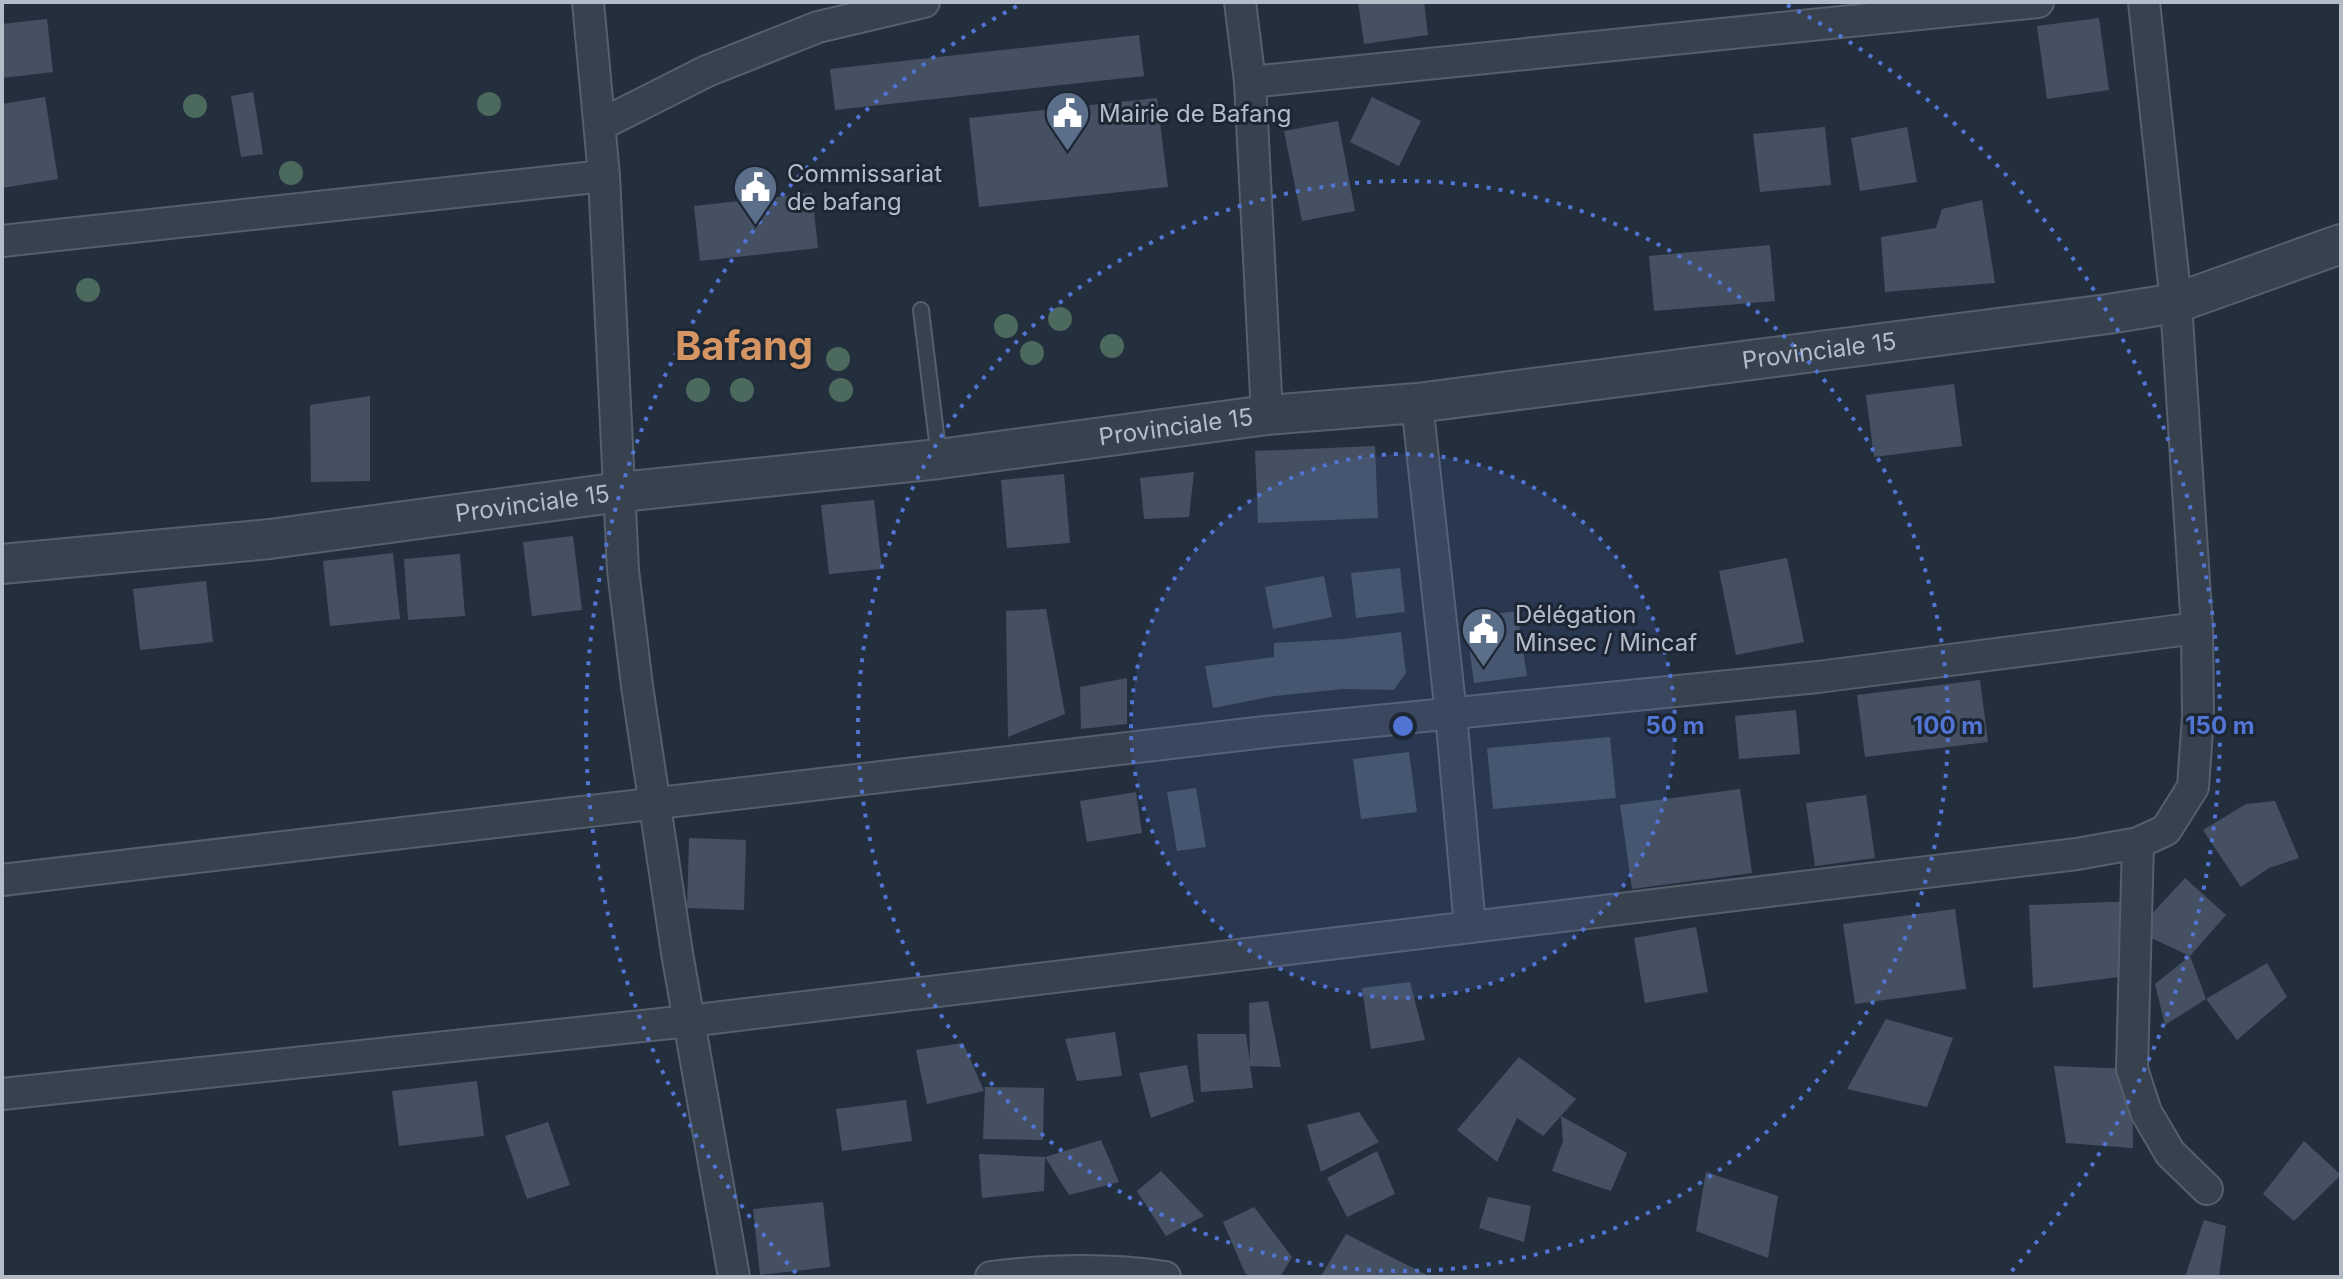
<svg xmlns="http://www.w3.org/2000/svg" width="2343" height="1279" viewBox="0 0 2343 1279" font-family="Inter,sans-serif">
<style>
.building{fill:#455162}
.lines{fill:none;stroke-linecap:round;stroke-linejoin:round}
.service-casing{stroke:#565f6c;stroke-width:18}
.minor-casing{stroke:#565f6c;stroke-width:34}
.tertiary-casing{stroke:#565f6c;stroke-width:42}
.service{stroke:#38414e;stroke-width:14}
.minor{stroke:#38414e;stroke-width:30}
.tertiary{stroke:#38414e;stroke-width:38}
.tree{fill:#4b6a5d}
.ring{fill:none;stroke:#5274d3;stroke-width:4;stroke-dasharray:4 8}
.labels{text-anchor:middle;stroke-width:6;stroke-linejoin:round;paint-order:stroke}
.poi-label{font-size:24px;fill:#b4bcc9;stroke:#1d2633;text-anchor:start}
.street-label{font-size:24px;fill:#b4bcc9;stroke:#1d2633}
.town-label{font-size:40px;font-weight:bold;fill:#d59563;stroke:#1d2633}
.centre{fill:#5274d3;stroke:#1d2633;stroke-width:4}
.ring-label{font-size:24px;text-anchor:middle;font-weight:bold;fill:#5274d3;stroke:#1d2633;stroke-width:6;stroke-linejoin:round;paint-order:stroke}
</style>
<rect width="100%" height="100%" fill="#242f3e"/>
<g class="building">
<polygon points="1358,2 1424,2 1428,35 1364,44"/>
<polygon points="2099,18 2109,90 2047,99 2037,26"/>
<polygon points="47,19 53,72 2,78 2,24"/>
<polygon points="1139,35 1144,76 835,110 830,69"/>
<polygon points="253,92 263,154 241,157 231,96"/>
<polygon points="45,97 58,179 2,188 2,104"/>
<polygon points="1372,97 1421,121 1399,166 1350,142"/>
<polygon points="1157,98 1168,187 979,207 969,118"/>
<polygon points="1338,121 1355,211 1302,221 1284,131"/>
<polygon points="1825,127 1831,185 1760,192 1753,134"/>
<polygon points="1907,127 1917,182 1860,191 1851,138"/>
<polygon points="812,193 818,248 700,261 694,206"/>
<polygon points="1982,200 1995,283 1885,292 1881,237 1936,228 1942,209"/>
<polygon points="1770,245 1775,301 1654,311 1649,256"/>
<polygon points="1954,384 1962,446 1874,457 1866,395"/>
<polygon points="370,396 370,481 311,482 310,405"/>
<polygon points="1375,446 1378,518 1258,523 1255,451"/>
<polygon points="1194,472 1189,517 1144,519 1140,478"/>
<polygon points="1064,474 1070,543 1007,548 1001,480"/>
<polygon points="874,500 882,569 829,574 821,505"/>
<polygon points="573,536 582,610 532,616 523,542"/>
<polygon points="393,553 400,619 330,626 323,561"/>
<polygon points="460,554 465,616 408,620 404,559"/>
<polygon points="1787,558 1804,642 1736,655 1719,571"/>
<polygon points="1400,568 1405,612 1356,618 1351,573"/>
<polygon points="1324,576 1332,617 1273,629 1265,587"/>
<polygon points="206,581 213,642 140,650 133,589"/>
<polygon points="1046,609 1065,714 1008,737 1006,611"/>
<polygon points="1517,611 1527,676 1474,683 1465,618"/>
<polygon points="1401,632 1406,673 1394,690 1343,689 1275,696 1213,708 1205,666 1274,657 1274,643 1343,639"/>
<polygon points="1127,678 1127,724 1081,729 1080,687"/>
<polygon points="1980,680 1988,742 1865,757 1857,695"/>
<polygon points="1796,710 1800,754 1739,759 1735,716"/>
<polygon points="1610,737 1616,798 1493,809 1487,748"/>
<polygon points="1409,752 1417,812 1361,819 1353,759"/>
<polygon points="1196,788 1206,847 1177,851 1167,792"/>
<polygon points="1740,789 1752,873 1632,889 1620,805"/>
<polygon points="1136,792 1142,833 1087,842 1080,801"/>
<polygon points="1866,795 1875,858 1815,866 1806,803"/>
<polygon points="2275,801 2299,858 2269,868 2241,887 2203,830 2246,804"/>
<polygon points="689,838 746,840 744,910 687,908"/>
<polygon points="2185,878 2226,915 2190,956 2136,931"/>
<polygon points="2137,901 2134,975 2033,988 2029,905"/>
<polygon points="1955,909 1966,989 1855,1004 1843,924"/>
<polygon points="1696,927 1708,992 1645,1003 1634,938"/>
<polygon points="2190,956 2206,999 2165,1025 2155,984"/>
<polygon points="2267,963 2287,997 2237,1040 2206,999"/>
<polygon points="1410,982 1425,1040 1371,1049 1362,988"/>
<polygon points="1268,1001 1281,1067 1250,1066 1253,1088 1201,1092 1197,1034 1246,1034 1250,1063 1249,1003"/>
<polygon points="1886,1019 1953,1038 1927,1107 1847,1089"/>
<polygon points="1115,1032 1122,1076 1077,1081 1065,1039"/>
<polygon points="963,1043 984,1091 927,1104 916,1050"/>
<polygon points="1519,1057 1576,1099 1543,1136 1517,1118 1497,1162 1457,1130"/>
<polygon points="1187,1065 1194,1102 1151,1118 1139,1073"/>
<polygon points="2054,1066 2132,1069 2133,1148 2066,1143"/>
<polygon points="477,1081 484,1136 399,1146 392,1091"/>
<polygon points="985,1087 1044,1088 1043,1140 983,1139"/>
<polygon points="906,1100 912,1141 842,1151 836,1109"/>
<polygon points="1359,1112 1379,1142 1321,1172 1307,1125"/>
<polygon points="1561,1116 1627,1153 1611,1191 1552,1171 1563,1141"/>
<polygon points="548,1122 570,1185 527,1199 505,1136"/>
<polygon points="1101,1140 1119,1182 1069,1195 1045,1157"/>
<polygon points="2304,1141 2341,1175 2294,1221 2263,1194"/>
<polygon points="1377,1151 1395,1194 1347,1217 1327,1178"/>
<polygon points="979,1154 1045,1157 1044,1191 982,1198"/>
<polygon points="1161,1171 1204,1216 1166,1236 1137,1191"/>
<polygon points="1706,1172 1778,1196 1768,1258 1696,1231"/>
<polygon points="1488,1197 1531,1206 1524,1242 1479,1228"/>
<polygon points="823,1202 830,1267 760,1275 753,1209"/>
<polygon points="1254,1207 1292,1257 1280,1277 1250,1277 1245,1273 1223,1222"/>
<polygon points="2204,1220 2226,1226 2219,1277 2185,1277"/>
<polygon points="1346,1234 1427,1275 1426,1277 1321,1276"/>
</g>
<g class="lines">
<defs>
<polyline id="service" points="921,310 939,458"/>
<g id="minor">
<polyline points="588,2 604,176 623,570 637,686 677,953 734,1277"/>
<polyline points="1240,2 1250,82 1267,415"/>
<polyline points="1250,82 2038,2"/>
<polyline points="600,125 707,71 818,27 924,2"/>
<polyline points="2,241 604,176"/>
<polyline points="1417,403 1451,714 1470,927"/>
<polyline points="2138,843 2132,1069 2146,1112 2170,1153 2207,1189"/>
<polyline points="2,880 1265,732 1818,677 2197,628"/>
<polyline points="2,1094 689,1021 2077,854 2138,843 2166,830 2193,787 2198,716 2197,628 2176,303 2144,2"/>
<path d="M991 1277C1047 1270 1109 1268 1165 1277"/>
</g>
<g id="tertiary">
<path id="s1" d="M2 564 270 539 621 492 939 459 1267 415 1417 403 2108 314 2176 303 2341 244"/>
</g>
</defs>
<use href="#service" class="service-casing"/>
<use href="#minor" class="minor-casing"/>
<use href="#tertiary" class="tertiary-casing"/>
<use href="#service" class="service"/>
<use href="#minor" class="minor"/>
<use href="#tertiary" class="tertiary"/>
</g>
<g class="tree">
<circle cx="489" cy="104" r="12"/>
<circle cx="195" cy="106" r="12"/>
<circle cx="291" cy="173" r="12"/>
<circle cx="88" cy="290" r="12"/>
<circle cx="1060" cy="319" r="12"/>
<circle cx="1006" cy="326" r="12"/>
<circle cx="1112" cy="346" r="12"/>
<circle cx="1032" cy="353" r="12"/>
<circle cx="838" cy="359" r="12"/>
<circle cx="698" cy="390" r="12"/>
<circle cx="742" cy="390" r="12"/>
<circle cx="841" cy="390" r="12"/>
</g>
<circle cx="1403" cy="726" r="272" fill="#5274d3" fill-opacity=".12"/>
<g class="ring">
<circle cx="1403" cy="726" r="272"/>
<circle cx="1403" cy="726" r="545"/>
<path d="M796 1273A817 817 0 0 1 1019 5M1787 5A817 817 0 0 1 2010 1273"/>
</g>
<defs>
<symbol id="civic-pin" viewBox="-11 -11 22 30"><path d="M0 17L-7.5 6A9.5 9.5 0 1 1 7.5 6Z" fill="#5c6f8a" stroke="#1d2633"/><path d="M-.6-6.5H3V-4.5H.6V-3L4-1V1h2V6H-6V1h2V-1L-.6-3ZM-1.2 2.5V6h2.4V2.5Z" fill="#fff"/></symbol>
</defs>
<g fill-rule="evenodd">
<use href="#civic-pin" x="1042" y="88" width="51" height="69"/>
<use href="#civic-pin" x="730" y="162" width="51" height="69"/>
<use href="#civic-pin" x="1458" y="604" width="51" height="69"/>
</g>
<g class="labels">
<g class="poi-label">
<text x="1099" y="122">Mairie de Bafang</text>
<text x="787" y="182">Commissariat<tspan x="787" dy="28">de bafang</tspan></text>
<text x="1515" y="623">Délégation<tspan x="1515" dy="28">Minsec / Mincaf</tspan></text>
</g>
<g class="street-label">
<text dy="8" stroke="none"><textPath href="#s1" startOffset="1830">Provinciale 15</textPath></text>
<text dy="8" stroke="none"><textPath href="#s1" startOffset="1182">Provinciale 15</textPath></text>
<text dy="8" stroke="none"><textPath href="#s1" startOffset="534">Provinciale 15</textPath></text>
</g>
<g class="town-label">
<text x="744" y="360">Bafang</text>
</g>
</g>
<circle cx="1403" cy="726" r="12" class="centre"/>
<g class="ring-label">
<text x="1675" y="734">50 m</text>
<text x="1948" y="734">100 m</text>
<text x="2220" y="734">150 m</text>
</g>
<rect width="2343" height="1279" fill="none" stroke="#b4bcc9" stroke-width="8"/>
</svg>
